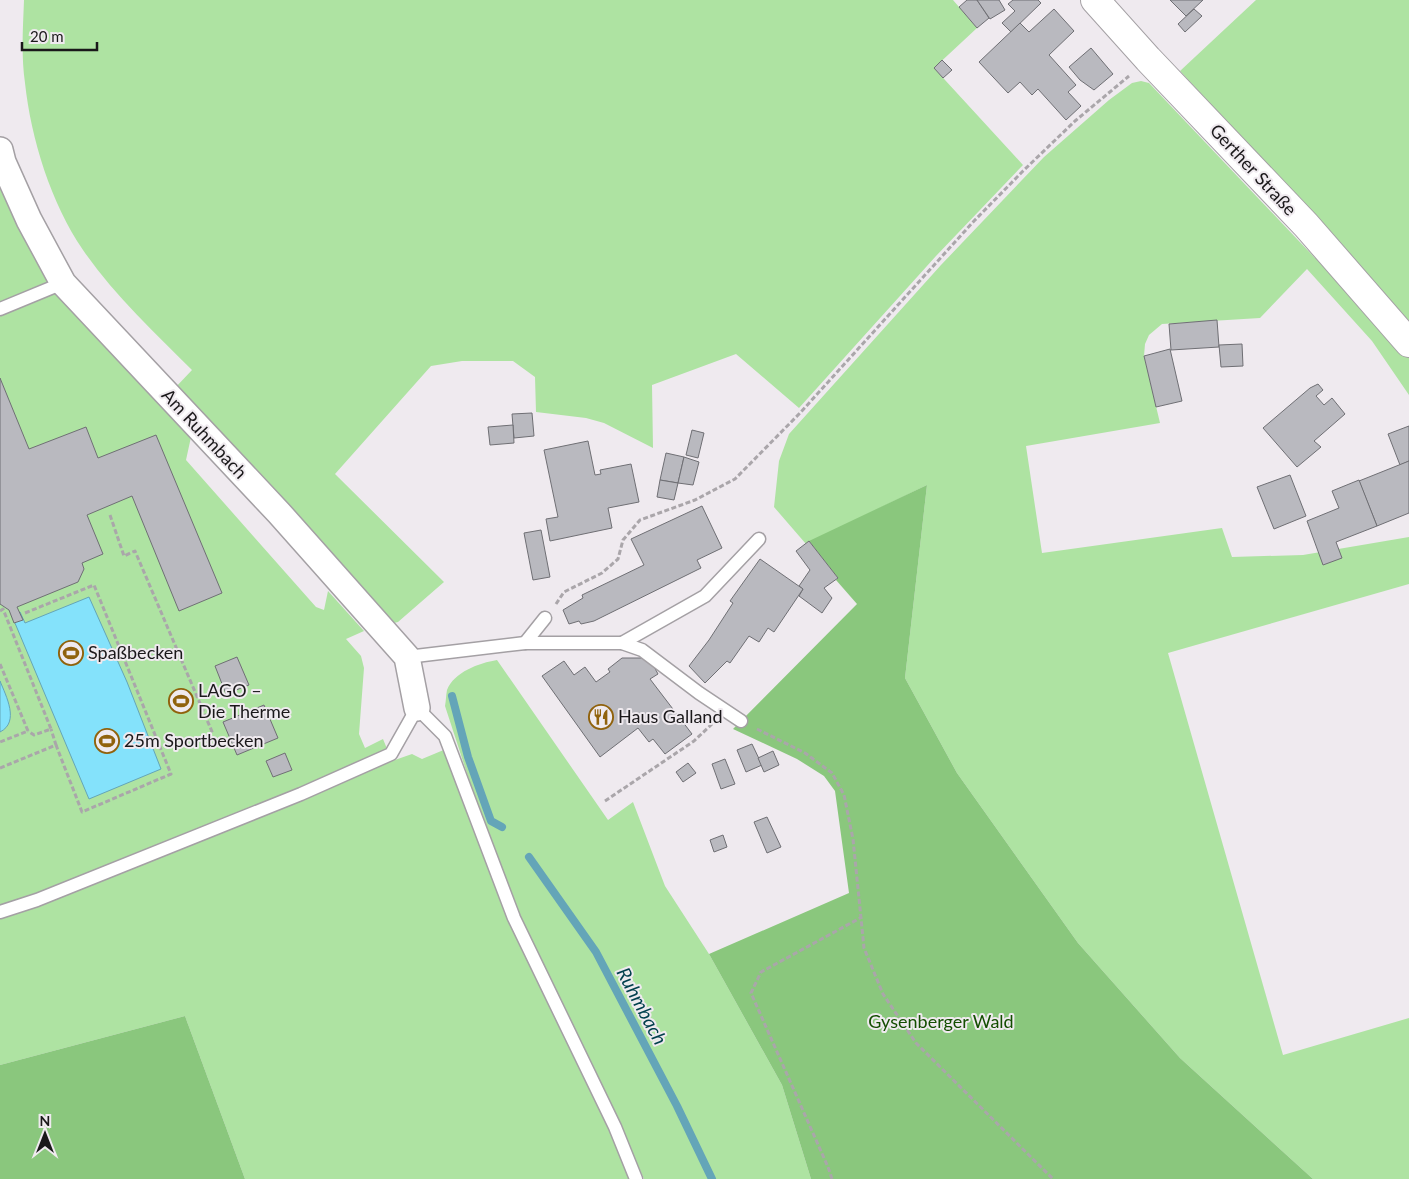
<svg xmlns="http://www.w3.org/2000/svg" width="1409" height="1179" viewBox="0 0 1409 1179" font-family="Lato,sans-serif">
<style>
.green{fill:#aee3a2}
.forest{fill:#8ac77d}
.water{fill:#84e2fb;stroke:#64a5b8}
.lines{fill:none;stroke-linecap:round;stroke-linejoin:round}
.stream{stroke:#64a5b8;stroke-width:8}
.building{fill:#b9b9bf;stroke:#6f6f74}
.lane-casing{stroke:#a4a0a4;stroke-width:15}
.street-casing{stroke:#a4a0a4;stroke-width:28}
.secondary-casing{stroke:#a4a0a4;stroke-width:30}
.path{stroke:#aaa6aa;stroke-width:3;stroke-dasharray:5 2.5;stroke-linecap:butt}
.lane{stroke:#fff;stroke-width:12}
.street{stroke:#fff;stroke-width:25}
.secondary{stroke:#fff;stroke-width:28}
.labels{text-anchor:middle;stroke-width:4;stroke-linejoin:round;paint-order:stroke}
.street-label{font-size:18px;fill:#1a181a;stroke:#efeaef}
.poi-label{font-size:18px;fill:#1a181a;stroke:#efeaef;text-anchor:start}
.park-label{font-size:18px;fill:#134e01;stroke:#efeaef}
.water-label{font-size:19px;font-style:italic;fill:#013f4c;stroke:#efeaef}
</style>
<rect width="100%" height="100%" fill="#efeaef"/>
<g class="green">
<path d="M24 0H953L977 28 934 68 1023 165 936 256 799 408 736 354 652 385 653 448 604 423 586 418 536 412 535 377 513 361H462L431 366 335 474 444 582 398 622 394 623 373 606 174 389 192 370C154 332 113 294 83 250 51 203 31 139 25 83 21 55 23 28 24 0Z"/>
<polygon points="1256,0 1409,0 1409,395 1372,341 1307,269 1260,318 1162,324 1149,335 1145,344 1144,356 1160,423 1026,446 1042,553 1222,528 1232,557 1303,555 1409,537 1409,584 1168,653 1283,1055 1409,1018 1409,1179 1313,1179 1180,1058 1078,943 957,773 905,678 927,485 806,544 774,507 779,461 789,434 941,265 1044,157 1109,100 1132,83 1141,81 1149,83 1315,258 1337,242 1180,71"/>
<polygon points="0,184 16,221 48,275 191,437 186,460 316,607 324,610 328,591 364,631 346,639 361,656 364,668 359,734 365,748 383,739 392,761 412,754 422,759 446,749 479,844 522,949 599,1101 632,1179 245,1179 185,1016 0,1065"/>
<path d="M497 660 608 820 633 802 665 886 709 954 782 1085 811 1179H644L605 1091 532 946 488 838 445 706C446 701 446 695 447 690 454 672 479 663 497 660Z"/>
</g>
<g class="forest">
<polygon points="927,485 905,678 957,773 1078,943 1180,1058 1313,1179 811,1179 782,1085 709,954 849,893 835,791 824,776 797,759 733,729 857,604 836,580 838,578 809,541"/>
<polygon points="185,1016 245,1179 0,1179 0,1065"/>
</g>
<g class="water">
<polygon points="89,597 127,682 161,769 89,799 12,616 20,612 25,623"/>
<path d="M0 681C6 696 20 722 0 732Z"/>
</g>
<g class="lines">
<g class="stream">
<polyline points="452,696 468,757 491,821 502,827"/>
<polyline points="529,857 596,952 677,1106 712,1179"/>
</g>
</g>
<g class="building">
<polygon points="967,0 977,0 989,18 977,28 959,7"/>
<polygon points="977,0 999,0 1005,10 990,19"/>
<polygon points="1013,0 1038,0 1041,3 1011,32 1002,23 1015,11 1008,4"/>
<polygon points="1170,0 1203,0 1186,16"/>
<polygon points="1054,9 1074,31 1049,55 1076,85 1068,92 1081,106 1066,120 1038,89 1032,95 1020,82 1008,93 979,62 1020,23 1029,32"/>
<polygon points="1194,9 1202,16 1185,32 1178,24"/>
<polygon points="1091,48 1113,74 1094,90 1080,80 1069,67"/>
<polygon points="942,60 952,70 943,78 934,68"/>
<polygon points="1217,320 1219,347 1171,350 1169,324"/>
<polygon points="1242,344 1243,366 1221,367 1219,345"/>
<polygon points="1170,349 1182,401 1156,407 1144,356"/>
<polygon points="0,378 29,449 86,427 98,458 156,435 222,593 179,611 132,496 87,515 103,554 82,563 84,569 78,582 17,607 23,620 14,623 9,610 0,604"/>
<polygon points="1318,384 1323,390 1316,396 1324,405 1332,398 1345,414 1314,441 1321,447 1297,467 1263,428 1310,388"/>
<polygon points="532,413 534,436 514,438 512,414"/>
<polygon points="513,425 514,443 490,445 488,427"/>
<polygon points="1409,426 1409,461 1400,465 1388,434"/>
<polygon points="692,430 704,433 698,458 686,455"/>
<polygon points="588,441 595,475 601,474 600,470 631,464 639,502 608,508 612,528 550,541 546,519 558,517 544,450"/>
<polygon points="666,453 684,457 678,483 660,480"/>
<polygon points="684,457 699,462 693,485 678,483"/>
<polygon points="1409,461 1409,513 1377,526 1359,481"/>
<polygon points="1290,475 1306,516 1274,529 1257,487"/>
<polygon points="660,480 678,483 674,500 657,497"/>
<polygon points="1359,480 1377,526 1336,542 1342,558 1323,565 1307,521 1339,508 1332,491"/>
<polygon points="702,506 722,548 697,560 701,568 594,621 581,624 579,621 569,624 563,610 583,598 582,595 644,565 631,539"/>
<polygon points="541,530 550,577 533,580 524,533"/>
<polygon points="809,541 838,578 824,588 832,598 822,613 799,596 803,589 799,586 810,570 796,551"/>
<polygon points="760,559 803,589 774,632 768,628 759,642 749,636 730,663 727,661 705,683 689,666 709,640 733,603 730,601"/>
<polygon points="237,657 249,685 226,694 215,666"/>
<polygon points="622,658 644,658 652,663 658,674 650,679 692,734 665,754 653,739 649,742 638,728 600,757 542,676 564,661 574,675 585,667 596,682 610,672 608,669"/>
<polygon points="264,705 278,738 237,755 223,722"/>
<polygon points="752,744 762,765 746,772 737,750"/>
<polygon points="773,751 779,765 764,772 758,758"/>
<polygon points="285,753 292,770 273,777 266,761"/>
<polygon points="725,759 735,784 721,789 712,764"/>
<polygon points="688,763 696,773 683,782 676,772"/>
<polygon points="767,817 781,847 767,853 754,822"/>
<polygon points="723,835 727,847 714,852 710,840"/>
</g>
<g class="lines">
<defs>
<g id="lane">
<polyline points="0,309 63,283"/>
<polyline points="525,643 545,618"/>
<polyline points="622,643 705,596 759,539"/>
<polyline points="407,657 525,643 622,643 642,650 699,693 741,721"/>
<polyline points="0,912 37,900 301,794 391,754 417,708 445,736 514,918 615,1127 636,1179"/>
</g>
<polyline id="street" points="0,150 3,162 29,220 63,283 279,513 407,657 417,708"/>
<polyline id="secondary" points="1095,0 1148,59 1306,225 1409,343"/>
</defs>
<use href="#lane" class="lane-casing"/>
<use href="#street" class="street-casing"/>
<use href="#secondary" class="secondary-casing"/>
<g class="path">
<polyline points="110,515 124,556 135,551 213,734"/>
<polyline points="556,604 564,592 602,573 618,559 623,540 640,520 695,500 735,479 800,413 974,221 1023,171 1075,121 1129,76"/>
<polyline points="0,611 3,609 51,729 34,735 28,731"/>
<polyline points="25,613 94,585 171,774 82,812 56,745"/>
<polyline points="0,664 28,731 0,742"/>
<polyline points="757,729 805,753 832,773 844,795 853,839 864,948 883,994 916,1043 1053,1179"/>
<polyline points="0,768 56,745 51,729"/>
<polyline points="605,801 694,741 712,724"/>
<polyline points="832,1179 828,1167 751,993 761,972 862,917"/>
</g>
<use href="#lane" class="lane"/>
<use href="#street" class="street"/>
<use href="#secondary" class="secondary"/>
</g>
<defs>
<symbol id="stadium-ring" viewBox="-11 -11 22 22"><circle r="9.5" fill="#efeaef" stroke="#90620c" stroke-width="1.5"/><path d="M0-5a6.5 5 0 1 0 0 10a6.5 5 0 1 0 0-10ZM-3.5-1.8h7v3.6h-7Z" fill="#90620c"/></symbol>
<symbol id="restaurant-ring" viewBox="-11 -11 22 22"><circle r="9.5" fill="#efeaef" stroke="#90620c" stroke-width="1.5"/><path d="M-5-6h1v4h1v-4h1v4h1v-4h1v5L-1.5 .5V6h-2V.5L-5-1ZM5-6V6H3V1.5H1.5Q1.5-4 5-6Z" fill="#90620c"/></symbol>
</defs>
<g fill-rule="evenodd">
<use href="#stadium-ring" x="57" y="639" width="28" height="28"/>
<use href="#stadium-ring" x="167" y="687" width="28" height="28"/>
<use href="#restaurant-ring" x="587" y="703" width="28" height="28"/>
<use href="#stadium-ring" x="93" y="727" width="28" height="28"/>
</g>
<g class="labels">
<g class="street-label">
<text transform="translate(1253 170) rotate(47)" y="6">Gerther Straße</text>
<text transform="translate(204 434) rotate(47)" y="6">Am Ruhmbach</text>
</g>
<g class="poi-label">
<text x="88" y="659">Spaßbecken</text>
<text x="198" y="697">LAGO –<tspan x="198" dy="21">Die Therme</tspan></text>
<text x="618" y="723">Haus Galland</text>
<text x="124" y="747">25m Sportbecken</text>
</g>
<g class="park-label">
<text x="941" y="1028">Gysenberger Wald</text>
</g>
<g class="water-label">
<text transform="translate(642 1006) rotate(62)" y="7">Ruhmbach</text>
</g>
</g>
<g transform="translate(45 1134)" stroke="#efeaef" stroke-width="4" paint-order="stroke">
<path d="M0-4L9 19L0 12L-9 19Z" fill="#1a181a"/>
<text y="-8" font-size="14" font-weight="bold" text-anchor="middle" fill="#1a181a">N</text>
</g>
<path d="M22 42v8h75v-8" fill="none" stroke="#1a181a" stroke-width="2.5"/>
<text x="30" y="42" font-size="15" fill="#1a181a" stroke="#efeaef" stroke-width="4" paint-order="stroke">20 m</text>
</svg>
